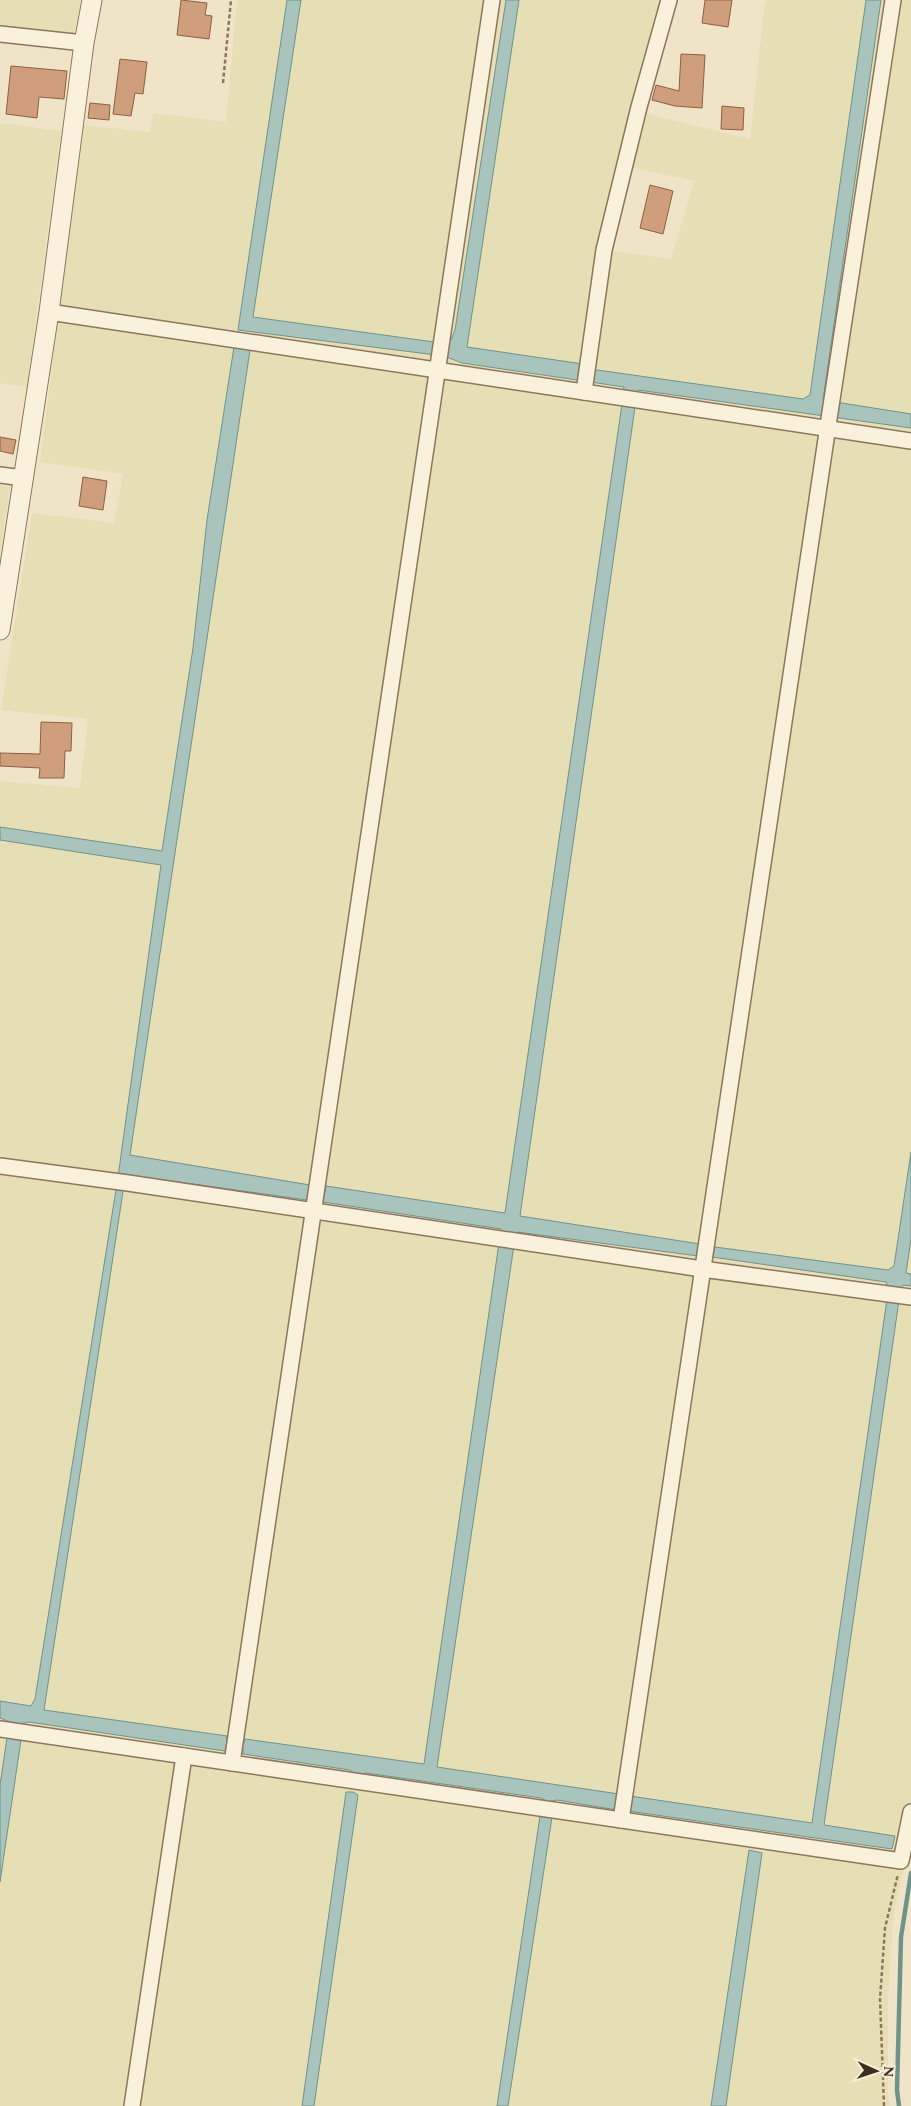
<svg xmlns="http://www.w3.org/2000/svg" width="911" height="2106" viewBox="0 0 911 2106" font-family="Spectral,serif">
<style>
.farmland{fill:#e6deb5;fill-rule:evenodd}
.water{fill:#a9c4bc;stroke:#6f938a}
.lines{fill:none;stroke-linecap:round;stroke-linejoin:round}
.stream{stroke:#6f938a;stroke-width:4.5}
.building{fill:#cf9f7d;stroke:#8d5f41}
.minor-casing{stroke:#8d765c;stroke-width:18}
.tertiary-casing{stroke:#8d765c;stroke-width:21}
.path{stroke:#8d765c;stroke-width:2.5;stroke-dasharray:4 2.5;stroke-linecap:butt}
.minor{stroke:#faf1dc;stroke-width:15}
.tertiary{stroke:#faf1dc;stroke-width:19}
</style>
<rect width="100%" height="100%" fill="#f0e4c8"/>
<g class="farmland">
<polygon points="0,0 81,0 74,34 0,27"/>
<path d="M237 0H667L635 111 750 139 765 0H911V1834L893 1918 888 2002V2091L890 2106H0V781L80 788 88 719 1 710 32 513 114 523 123 474 40 462 82 125 150 132 153 113 226 122ZM621 165 694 181 671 259 599 249Z"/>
<polygon points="0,123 61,131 27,387 0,383"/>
<polygon points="0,485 10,487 0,553"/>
</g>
<g class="water">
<polygon points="287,0 301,0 253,317 434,342 451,340 455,330 506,0 519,0 467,347 583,364 590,369 803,399 810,395 866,0 881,0 823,400 911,414 911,428 638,390 637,394 623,392 624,387 462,363 444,356 238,330"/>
<path d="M234 347 250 350 130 1155 310 1185 307 1200 129 1175 124 1185 44 1710 227 1736V1741L244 1743 245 1739 424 1764 499 1243 514 1245 437 1767 619 1794 617 1810 557 1800 548 1802 541 1798 366 1773 356 1776 350 1770 243 1754V1749L226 1746 225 1751 29 1722C17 1726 10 1722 0 1718V1701L31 1706 35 1699 118 1177 161 865 0 840V827L162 851 193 648 207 520Z"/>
<polygon points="622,404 635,407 520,1216 700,1244 698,1256 517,1232 515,1237 500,1235 501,1229 323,1202 326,1186 505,1213"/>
<polygon points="911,1152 911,1239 906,1273 911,1274 911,1286 903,1285 901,1291 888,1289 886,1282 712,1257 715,1247 888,1270 894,1266"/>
<polygon points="887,1299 899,1300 824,1825 895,1836 892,1849 628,1811 630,1796 812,1823"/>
<polygon points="7,1738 21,1740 0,1882 0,1785"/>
<polygon points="346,1792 353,1792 358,1795 314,2106 302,2106"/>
<polygon points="540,1816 552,1817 508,2106 497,2106"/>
<polygon points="749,1850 762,1853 726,2106 711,2106"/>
</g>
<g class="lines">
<polyline class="stream" points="899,2106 897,2090 901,1937 911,1873"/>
</g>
<g class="building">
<polygon points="181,0 207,3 205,15 212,16 209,39 177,35"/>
<polygon points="705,0 732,0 728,27 702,23"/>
<polygon points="681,54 705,55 702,108 675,106 652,100 656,85 679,91"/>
<polygon points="120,59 147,62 143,94 135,93 131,116 113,114"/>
<polygon points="11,66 67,71 64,99 39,97 37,118 6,114"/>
<polygon points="90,103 110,105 109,120 88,118"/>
<polygon points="722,106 744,108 743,130 721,129"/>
<polygon points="650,185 673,191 663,234 640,228"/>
<polygon points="0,437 16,440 13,454 0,451"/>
<polygon points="83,477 107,481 103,510 79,506"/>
<polygon points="41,722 72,723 71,751 65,751 64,778 39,778 40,768 0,766 0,753 40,754"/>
</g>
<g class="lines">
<defs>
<g id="minor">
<polyline points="0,34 84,43"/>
<polyline points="49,312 911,441"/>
<polyline points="584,392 604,250 639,107 669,0"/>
<polyline points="0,475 23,478"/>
<polyline points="0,1166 128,1183 702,1269 911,1297"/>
<polyline points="0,1729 901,1861 911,1812"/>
<polyline points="232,1763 492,0"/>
<polyline points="621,1820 829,419 893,0"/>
<polyline points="132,2106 184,1756"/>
</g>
<polyline id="tertiary" points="0,630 49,312 84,43 92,0"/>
</defs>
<use href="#minor" class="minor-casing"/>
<use href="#tertiary" class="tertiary-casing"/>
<g class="path">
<polyline points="223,83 231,0"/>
<polyline points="884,2106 880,1999 885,1928 898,1874"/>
</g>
<use href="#minor" class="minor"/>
<use href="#tertiary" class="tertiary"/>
</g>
<g transform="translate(876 2071) rotate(93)" stroke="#f7eed8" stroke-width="4" paint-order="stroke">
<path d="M0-4L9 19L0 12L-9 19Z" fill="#3d2e20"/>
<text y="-8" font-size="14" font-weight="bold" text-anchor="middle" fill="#3d2e20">N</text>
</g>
</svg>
